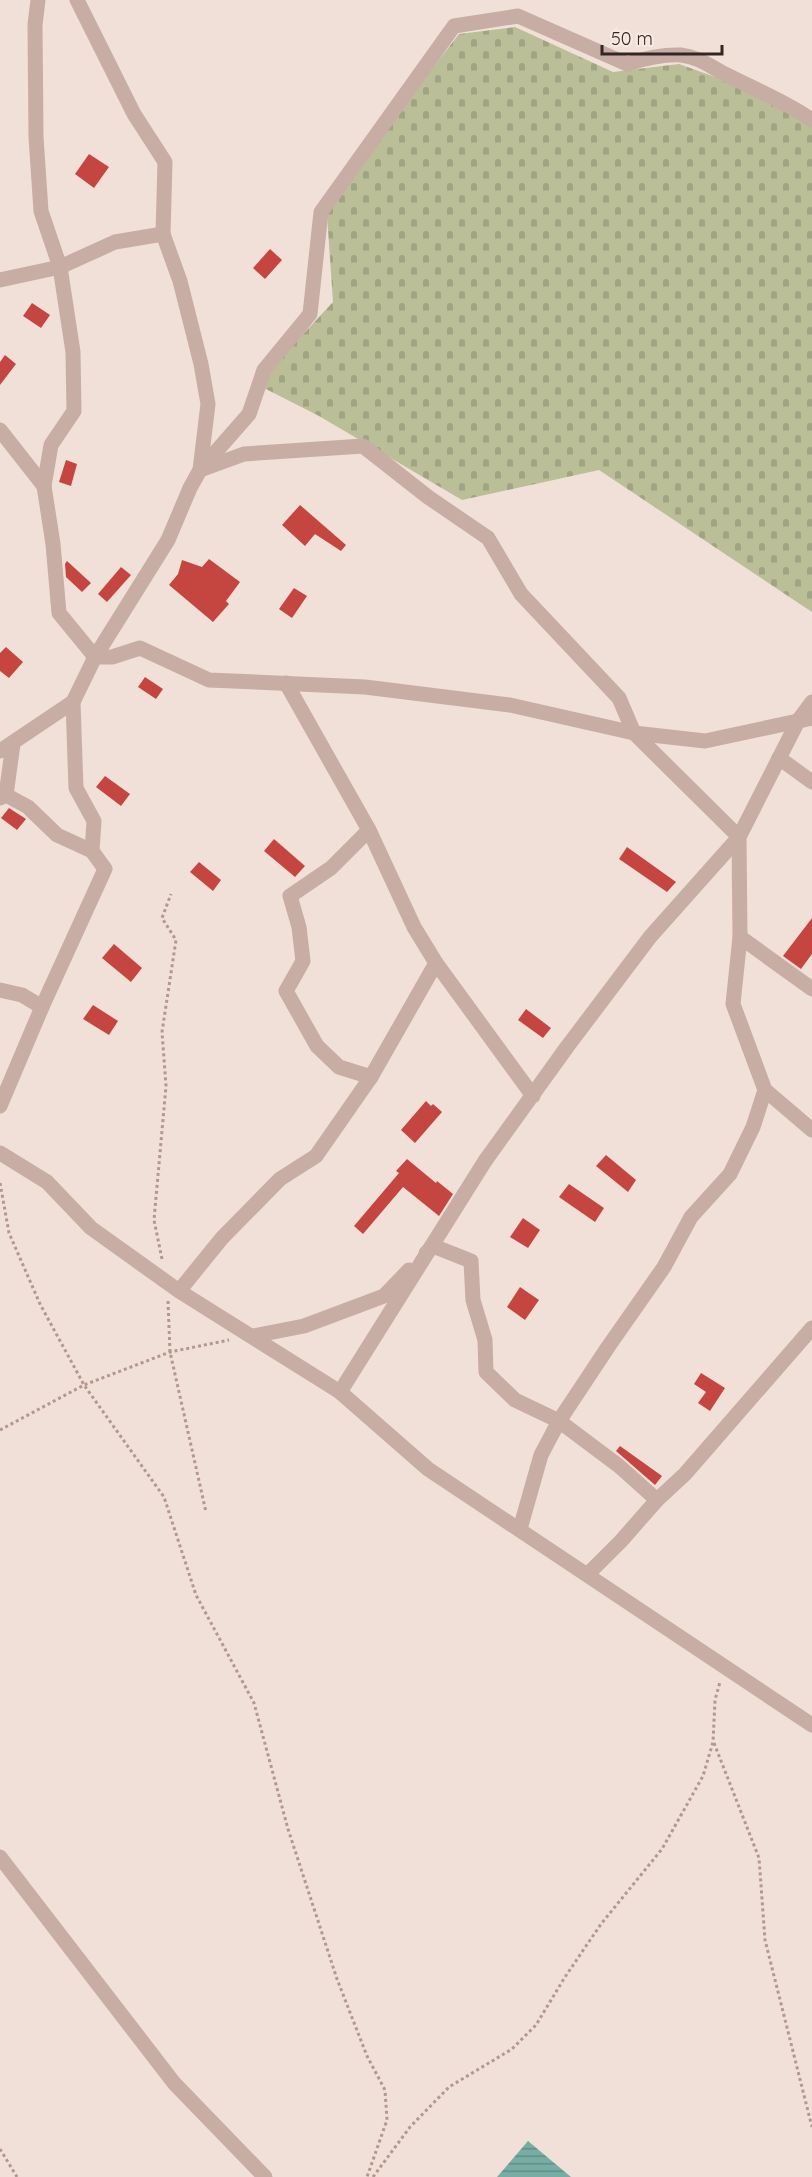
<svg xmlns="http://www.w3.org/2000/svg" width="812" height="2177" viewBox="0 0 812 2177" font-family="Quicksand,sans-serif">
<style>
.cemetery{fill:url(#cemetery-stones)}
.water{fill:url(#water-rules)}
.building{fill:#c54641}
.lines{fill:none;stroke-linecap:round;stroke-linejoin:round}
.path{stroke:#b4978e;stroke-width:3;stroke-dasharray:3 3;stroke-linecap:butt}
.street{stroke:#c8ada4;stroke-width:15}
</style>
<defs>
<pattern id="cemetery-stones" width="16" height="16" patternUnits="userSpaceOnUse" patternTransform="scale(1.5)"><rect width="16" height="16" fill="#babf98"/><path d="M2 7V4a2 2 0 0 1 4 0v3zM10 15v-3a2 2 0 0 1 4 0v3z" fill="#a0a483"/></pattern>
<pattern id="water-rules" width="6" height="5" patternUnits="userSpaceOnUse" patternTransform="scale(1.5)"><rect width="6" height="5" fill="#77ada4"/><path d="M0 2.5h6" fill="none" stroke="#628d85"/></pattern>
</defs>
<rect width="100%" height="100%" fill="#f0e0d7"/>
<polygon class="cemetery" points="515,27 613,72 679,64 785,102 812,121 812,612 599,470 462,500 319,416 260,386 280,359 333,302 327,215 384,131 459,34"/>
<polygon class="water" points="528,2141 571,2177 497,2177"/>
<g class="building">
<polygon points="89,154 109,167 94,188 75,174"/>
<polygon points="270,249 282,260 265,279 253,268"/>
<polygon points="32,303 50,315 41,328 23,316"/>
<polygon points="5,355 16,364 0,385 0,362"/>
<polygon points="66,460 77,464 71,486 59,482"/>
<polygon points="300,505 346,545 341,551 315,534 305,546 282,525"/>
<polygon points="209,559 240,582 226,601 229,604 213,622 169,585 178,574 182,560 202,567"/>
<polygon points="67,561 91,583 82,592 66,577 65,564"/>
<polygon points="121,567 131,575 107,602 98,594"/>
<polygon points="294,588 307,596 292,618 279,609"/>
<polygon points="6,647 23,662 9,678 0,671 0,653"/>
<polygon points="145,677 163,689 156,699 138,687"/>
<polygon points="105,776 130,794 121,806 96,787"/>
<polygon points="9,808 26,819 17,830 1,818"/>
<polygon points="274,839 305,866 295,877 264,851"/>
<polygon points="627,847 676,882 667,892 619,859"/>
<polygon points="199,862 221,880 213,891 190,872"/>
<polygon points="812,918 812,954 801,969 783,956"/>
<polygon points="114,944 142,968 131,982 102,958"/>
<polygon points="93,1005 118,1021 109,1035 83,1019"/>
<polygon points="526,1009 551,1028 543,1038 518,1020"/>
<polygon points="426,1101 431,1106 433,1104 442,1112 415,1143 401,1130"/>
<polygon points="606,1155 636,1180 628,1192 596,1166"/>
<polygon points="407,1159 436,1183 437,1181 453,1194 439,1216 403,1187 363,1234 354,1226 399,1173 396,1171"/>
<polygon points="569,1184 604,1208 595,1222 559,1197"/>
<polygon points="523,1218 540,1230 528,1248 510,1237"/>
<polygon points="520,1287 539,1300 525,1320 507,1307"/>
<polygon points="701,1373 725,1388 710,1411 698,1403 706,1392 694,1384"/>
<polygon points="620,1446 662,1476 655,1485 616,1451"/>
</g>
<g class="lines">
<g class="path">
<polyline points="0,1183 9,1233 40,1304 84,1385 164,1497 196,1595 254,1703 288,1829 337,1979 367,2056 385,2090 387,2120 367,2177"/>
<polyline points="162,1259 154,1220 166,1086 162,1032 176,940 162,918 171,894"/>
<polyline points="168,1301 170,1352 206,1512"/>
<polyline points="0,1430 84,1385 170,1352 229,1340"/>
<polyline points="714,1743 759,1858 765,1940 812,2127"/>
<polyline points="0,2149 17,2177"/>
<polyline points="373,2177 410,2127 449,2087 512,2049 536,2025 565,1977 601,1924 662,1849 703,1776 713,1742 715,1700 720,1682"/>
</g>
<g class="street">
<path d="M38 0 35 25 36 137 41 211 60 267 73 352 74 411 51 445 44 486 53 544 59 613 95 657 168 540 190 488 200 470 249 414 264 370 310 314 321 212 454 26 518 16 627 64C643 59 663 54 681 55 699 57 711 67 727 75 756 90 785 101 812 120"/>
<polyline points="77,0 134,114 165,162 163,234 180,281 201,364 208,404 200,470 244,454 363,446 428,497 488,538 521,594 619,698 634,733 739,837 650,937 567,1047 485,1161 340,1392"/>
<polyline points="0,280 60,267 115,242 163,234"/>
<polyline points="0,430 44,486"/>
<polyline points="286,683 369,830 414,927 436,963 533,1096"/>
<polyline points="812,702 798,721 739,837 740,937 733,1004 765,1090 812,1130"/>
<polyline points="0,751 73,702 95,657 112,657 140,648 209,680 365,687 510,705 634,733 705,741 812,718"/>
<polyline points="779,758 812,782"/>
<polyline points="6,795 28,807 57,835 92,851"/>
<polyline points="0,798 6,795 13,744"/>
<polyline points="369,830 331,868 290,896 299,927 303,961 286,991 317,1046 339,1067 371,1077"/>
<polyline points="740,937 812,989"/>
<polyline points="0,990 22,995 42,1007"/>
<polyline points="0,1106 42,1007 105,869 92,851 94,821 76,788 73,702"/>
<polyline points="0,1153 47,1182 91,1228 179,1291 340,1392 428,1469 812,1725"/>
<polyline points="426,1253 433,1246 471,1261 473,1300 485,1340 486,1372 515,1400 559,1421 619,1466 657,1500"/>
<polyline points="179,1291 222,1238 280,1179 316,1156 371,1077 436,963"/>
<polyline points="253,1336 304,1326 384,1296 409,1270"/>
<polyline points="520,1529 541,1455 559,1421 608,1347 664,1267 691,1217 730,1174 753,1127 765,1090"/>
<polyline points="588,1574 621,1541 657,1500 685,1474 812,1328"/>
<polyline points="0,1857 174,2083 265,2177"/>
</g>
</g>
<path d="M602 45v9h120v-9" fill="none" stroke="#332725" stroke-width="3"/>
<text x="611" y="45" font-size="18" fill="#332725" stroke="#f8eae3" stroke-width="4.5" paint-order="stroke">50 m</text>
</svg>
